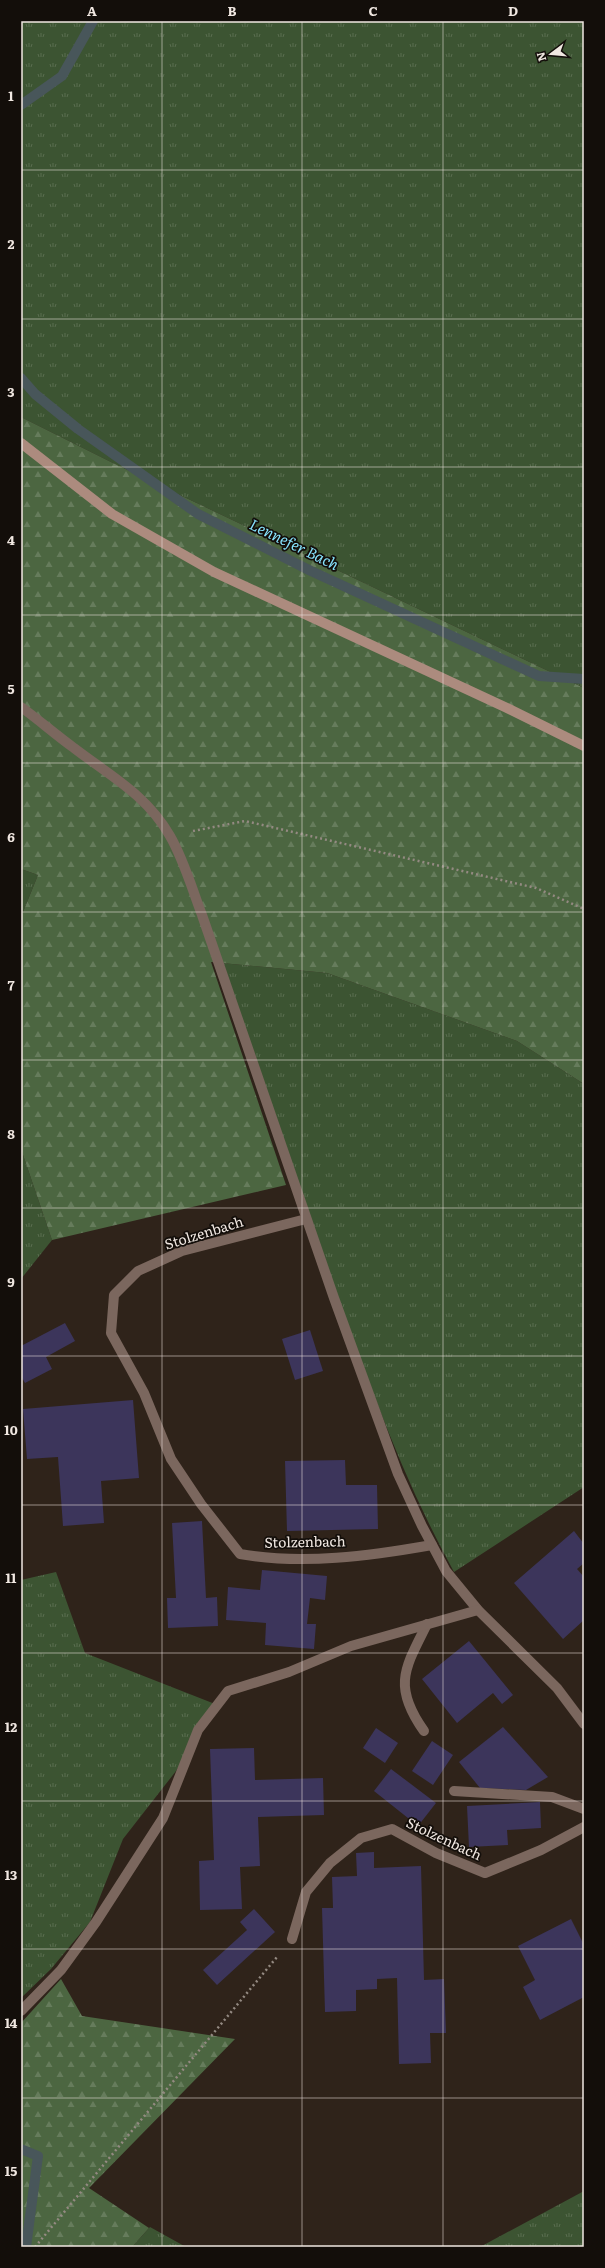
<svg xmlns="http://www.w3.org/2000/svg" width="605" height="2268" viewBox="0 0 605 2268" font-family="Literata,serif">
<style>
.grass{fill:url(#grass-tufts)}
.forest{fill:url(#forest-firs)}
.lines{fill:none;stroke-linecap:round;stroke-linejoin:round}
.stream{stroke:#48565a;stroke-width:10}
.building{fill:#3c355b}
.path{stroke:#948a82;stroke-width:2.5;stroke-dasharray:2 3;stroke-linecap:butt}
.lane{stroke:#7b675e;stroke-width:10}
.street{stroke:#7b675e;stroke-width:10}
.secondary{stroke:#ac8b7e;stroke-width:10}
.grid{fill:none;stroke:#f1e8e2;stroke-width:1;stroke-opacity:0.55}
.labels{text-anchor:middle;stroke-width:3.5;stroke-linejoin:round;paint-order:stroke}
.street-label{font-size:14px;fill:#f1e8e2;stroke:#130e0a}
.water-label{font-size:15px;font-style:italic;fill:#87e3fd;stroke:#130e0a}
.neatline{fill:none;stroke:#f1e8e2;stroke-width:1.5}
.grid-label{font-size:13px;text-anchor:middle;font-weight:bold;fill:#f1e8e2}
</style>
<defs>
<pattern id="grass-tufts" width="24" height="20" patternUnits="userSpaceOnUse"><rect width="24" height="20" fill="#3c5432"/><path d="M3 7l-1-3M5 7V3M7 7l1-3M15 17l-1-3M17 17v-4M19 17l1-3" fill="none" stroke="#596d4f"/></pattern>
<pattern id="forest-firs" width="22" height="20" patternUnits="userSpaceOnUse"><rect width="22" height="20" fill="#4c6641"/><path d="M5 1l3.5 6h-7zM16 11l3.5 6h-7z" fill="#667c5c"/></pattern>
</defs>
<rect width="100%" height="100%" fill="#2f231a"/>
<g class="grass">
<polygon points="21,21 584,21 584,688 113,463 21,417"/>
<polygon points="21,869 38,875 21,917"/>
<path d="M221 963 327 973 517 1041 584 1084V1487L454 1572C399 1472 362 1365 324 1257 290 1159 255 1061 221 963Z"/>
<polygon points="21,1149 52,1240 21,1279"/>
<polygon points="56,1572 85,1653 215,1704 176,1771 123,1839 90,1922 51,1969 21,1998 21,1580"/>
<polygon points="584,2191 584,2247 480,2247"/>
<polygon points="150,2227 186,2247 132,2247"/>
</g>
<g class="forest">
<polygon points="21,417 113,463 584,688 584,1084 517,1041 327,973 211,962 286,1185 52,1240 21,1149 21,917 38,875 21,869"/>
<polygon points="61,1979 82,2016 235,2039 89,2188 149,2228 132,2247 21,2247 21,2023"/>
</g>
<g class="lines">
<g class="stream">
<polyline points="21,105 62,76 93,21"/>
<polyline points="21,378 35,394 78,429 198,514 311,571 539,676 584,679"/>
<polyline points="21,2149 38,2156 26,2247"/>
</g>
</g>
<g class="building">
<polygon points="65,1323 75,1341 46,1357 52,1369 25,1383 21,1376 21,1346"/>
<polygon points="310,1330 323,1371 295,1380 282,1339"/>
<polygon points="133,1400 139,1478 101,1481 104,1523 63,1526 58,1457 27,1459 23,1409"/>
<polygon points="345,1460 346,1485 377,1485 378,1529 287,1531 285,1461"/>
<polygon points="202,1521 206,1598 217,1597 218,1626 168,1628 167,1598 176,1598 172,1523"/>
<polygon points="574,1531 584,1544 584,1563 577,1569 584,1577 584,1620 563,1639 514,1583"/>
<polygon points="262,1570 327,1576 325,1600 310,1598 307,1624 316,1624 314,1649 265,1645 266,1623 226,1620 228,1587 260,1590"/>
<polygon points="469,1641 513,1695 502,1704 493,1693 457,1723 422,1679"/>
<polygon points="503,1727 548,1777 526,1790 480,1788 459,1762"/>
<polygon points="376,1728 398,1743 385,1763 363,1748"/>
<polygon points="432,1741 453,1755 433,1785 412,1771"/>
<polygon points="254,1748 255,1780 323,1778 324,1815 258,1817 260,1866 240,1867 242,1909 200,1910 199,1861 214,1860 210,1749"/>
<polygon points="391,1769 436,1803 418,1826 374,1791"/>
<polygon points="540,1802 541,1828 507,1830 508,1845 469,1847 467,1806"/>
<polygon points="374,1852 374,1868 421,1866 424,1980 444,1979 446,2033 430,2033 431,2063 399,2064 397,1978 377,1979 377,1989 356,1990 356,2011 325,2012 322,1908 333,1908 332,1877 357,1876 356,1853"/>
<polygon points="254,1909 275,1932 217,1985 203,1970 247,1930 240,1922"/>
<polygon points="571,1919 584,1945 584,1997 540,2020 523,1987 535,1980 518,1946"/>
</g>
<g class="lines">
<g class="path">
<polyline points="193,831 245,821 536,888 584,909"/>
<polyline points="35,2247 277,1957"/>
</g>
<g class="lane">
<path d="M306 1219 182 1251 138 1271 114 1295 111 1333 144 1393 171 1459 201 1504 240 1554C303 1565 370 1556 432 1545"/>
<path d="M424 1731C392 1686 405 1668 427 1624"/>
<polyline points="454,1791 552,1797 584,1809"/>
<polyline points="292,1939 306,1892 330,1863 361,1838 392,1829 436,1853 485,1873 541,1850 584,1827"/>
</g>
<g class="street">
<path d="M21 707C39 720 56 735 74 748 109 775 147 795 170 836 184 860 192 889 202 915L334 1298 398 1474 422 1526 446 1571 478 1610 557 1688 584 1724"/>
<polyline points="21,2011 61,1970 96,1922 163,1818 198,1730 228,1691 289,1672 351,1646 478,1610"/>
</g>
<polyline class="secondary" points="21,443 112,514 214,572 507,708 584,746"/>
</g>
<path class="grid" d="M162 21V2247M302 21V2247M443 21V2247M21 170H584M21 319H584M21 467H584M21 615H584M21 763H584M21 912H584M21 1060H584M21 1208H584M21 1356H584M21 1505H584M21 1653H584M21 1801H584M21 1949H584M21 2098H584"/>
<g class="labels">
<g class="street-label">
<text transform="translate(204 1233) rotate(-17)" y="5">Stolzenbach</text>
<text transform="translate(305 1542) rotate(-1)" y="5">Stolzenbach</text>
<text transform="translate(444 1839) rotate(25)" y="5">Stolzenbach</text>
</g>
<g class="water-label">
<text transform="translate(294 545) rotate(26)" y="5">Lennefer Bach</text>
</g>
</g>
<rect width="605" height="2268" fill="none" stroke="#130e0a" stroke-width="44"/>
<g transform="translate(551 54) rotate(254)" stroke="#130e0a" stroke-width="3" paint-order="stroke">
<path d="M0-3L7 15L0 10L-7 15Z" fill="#f1e8e2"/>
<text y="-6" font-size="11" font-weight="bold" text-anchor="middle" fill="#f1e8e2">N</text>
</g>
<rect x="22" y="22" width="561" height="2224" class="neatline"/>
<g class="grid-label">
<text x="92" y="16">A</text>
<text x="232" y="16">B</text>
<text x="373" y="16">C</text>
<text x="513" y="16">D</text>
<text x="11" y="101">1</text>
<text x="11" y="249">2</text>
<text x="11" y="397">3</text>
<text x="11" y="545">4</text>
<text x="11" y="694">5</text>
<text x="11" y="842">6</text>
<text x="11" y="990">7</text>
<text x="11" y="1139">8</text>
<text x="11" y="1287">9</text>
<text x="11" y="1435">10</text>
<text x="11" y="1583">11</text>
<text x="11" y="1732">12</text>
<text x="11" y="1880">13</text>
<text x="11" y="2028">14</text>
<text x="11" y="2176">15</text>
</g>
</svg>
